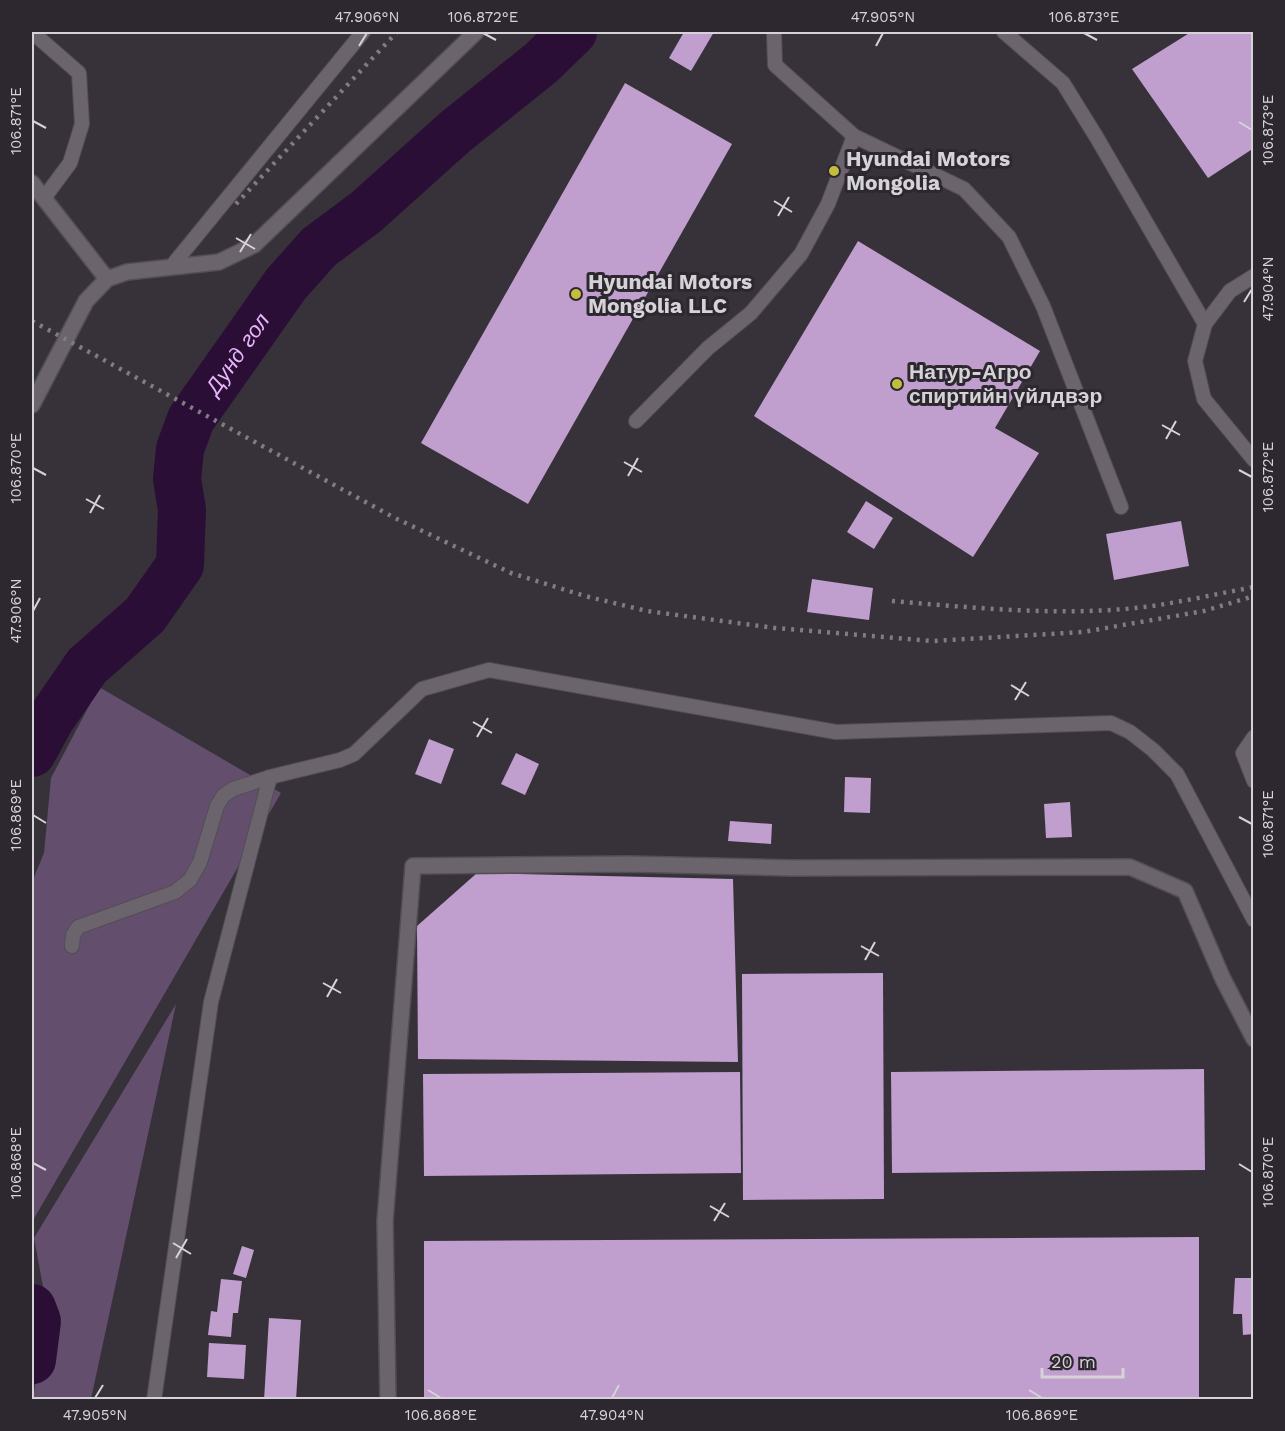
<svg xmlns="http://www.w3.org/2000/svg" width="1285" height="1431" viewBox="0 0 1285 1431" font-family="'Work Sans',sans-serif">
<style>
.green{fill:#644e6d}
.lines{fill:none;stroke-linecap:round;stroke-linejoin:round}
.river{stroke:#2b0e35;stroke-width:48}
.building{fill:#c09ecd}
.lane-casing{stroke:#524e54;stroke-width:16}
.street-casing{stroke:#524e54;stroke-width:18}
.secondary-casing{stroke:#524e54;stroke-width:18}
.lane{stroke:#6b646d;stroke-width:14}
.street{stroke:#6b646d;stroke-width:15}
.secondary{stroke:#6b646d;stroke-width:15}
.rail{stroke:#807c83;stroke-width:4.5;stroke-dasharray:3 6;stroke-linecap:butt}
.ticks{fill:none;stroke:#d6d3d8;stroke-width:2}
.poi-dot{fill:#c4bd3e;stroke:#2d282f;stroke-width:2}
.labels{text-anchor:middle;stroke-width:6;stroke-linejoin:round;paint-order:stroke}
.poi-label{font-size:21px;font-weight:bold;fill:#d6d3d8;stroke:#2d282f;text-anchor:start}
.water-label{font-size:22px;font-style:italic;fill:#e6b5fa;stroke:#2d282f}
.neatline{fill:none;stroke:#d6d3d8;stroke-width:2}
.ticks-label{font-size:15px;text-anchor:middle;fill:#d6d3d8}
</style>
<rect width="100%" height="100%" fill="#37323a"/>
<g class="green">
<polygon points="99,687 281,793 32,1222 32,882 44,853 51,778"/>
<polygon points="176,1004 91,1399 33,1399 47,1308 34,1238"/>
</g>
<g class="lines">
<g class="river">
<path id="s1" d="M32 753 50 720 87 666 145 615 180 565 182 510 177 479 180 449 191 419 286 284 319 247 366 212 455 132 541 63 573 32"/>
<polyline points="32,1308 37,1321 32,1360"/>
</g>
</g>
<g class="building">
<polygon points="684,32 714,32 691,71 669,58"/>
<polygon points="1191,32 1254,32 1254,148 1208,178 1132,69"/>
<polygon points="625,83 732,144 528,504 421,443"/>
<polygon points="858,241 1040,351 995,428 1039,453 973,557 754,416"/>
<polygon points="866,501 893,518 874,549 847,532"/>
<polygon points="1181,521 1189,566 1114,580 1106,534"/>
<polygon points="812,579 873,588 869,620 807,612"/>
<polygon points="429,739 454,749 441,784 415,774"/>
<polygon points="516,753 539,764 525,795 501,784"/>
<polygon points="845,777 871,778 870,813 844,812"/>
<polygon points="1070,802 1072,837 1046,838 1044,804"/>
<polygon points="730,821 772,824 771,844 728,841"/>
<polygon points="477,873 733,879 738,1062 418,1059 417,926"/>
<polygon points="883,973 884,1199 743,1200 742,974"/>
<polygon points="1204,1069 1205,1170 892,1173 891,1072"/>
<polygon points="740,1072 741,1173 424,1176 423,1074"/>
<polygon points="1199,1237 1199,1400 424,1400 424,1241"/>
<polygon points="242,1246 254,1250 246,1278 233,1274"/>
<polygon points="1235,1278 1254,1278 1254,1334 1243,1335 1242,1314 1233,1314"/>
<polygon points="221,1279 242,1281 238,1313 233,1313 231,1337 208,1335 211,1311 217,1312"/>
<polygon points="269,1318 301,1320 296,1400 264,1400"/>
<polygon points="209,1343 246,1345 244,1379 207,1377"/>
</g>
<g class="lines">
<defs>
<g id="lane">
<polyline points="32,32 79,73 82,124 70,163 44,198"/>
<polyline points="774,32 775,65 854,136 964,189 1009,237 1043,306 1121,507"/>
<polyline points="1004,32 1063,83 1097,138 1205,324"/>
<polyline points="171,267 363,32"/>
<polyline points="1254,276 1230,291 1205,324 1195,361 1204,399 1254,460"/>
<polyline points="636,421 708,348 751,313 801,254 828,204 854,136"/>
<polyline points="1254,737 1243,753 1254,781"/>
<polyline points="72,946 73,935 78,927 175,892 190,880 200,862 217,806 223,796 233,789 270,777 340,760 354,754 422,689 489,670 836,732 1111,723 1130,732 1153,750 1177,774 1254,920"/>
<polyline points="154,1400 211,1002 270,777"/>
</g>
<polyline id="street" points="388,1400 385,1221 413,866 629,864 792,868 1130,867 1185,891 1223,979 1254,1039"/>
<g id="secondary">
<polyline points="32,183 107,279 127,272 219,262 254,245 476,32"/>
<polyline points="32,405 86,301 107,279"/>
</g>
</defs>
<use href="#lane" class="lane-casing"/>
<use href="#street" class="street-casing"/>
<use href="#secondary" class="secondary-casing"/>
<use href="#lane" class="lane"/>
<use href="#street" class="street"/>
<use href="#secondary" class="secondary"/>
<g class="rail">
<polyline points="236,204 397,32"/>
<polyline points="32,321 395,518 511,573 585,596 647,611 775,628 933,641 1083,632 1204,611 1254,596"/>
<path d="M892 601C979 608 1072 618 1159 605 1190 600 1222 593 1254 587"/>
</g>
</g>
<path class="ticks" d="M483 33 496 40M1084 33 1097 40M359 46 367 33M876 46 883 33M33 121 46 128M1239 122 1252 130M774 201 792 212M778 216 789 197M236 238 255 249M240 252 251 234M1244 302 1252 289M1162 425 1180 435M1166 439 1176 421M624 462 642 472M33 468 46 475M1239 470 1252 477M628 476 638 458M86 499 104 509M90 513 100 495M33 611 40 598M1011 685 1029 696M1015 700 1026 682M473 722 492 733M477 737 488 718M33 815 46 823M1239 817 1252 824M861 946 879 956M865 960 875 942M323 983 341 993M327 997 337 979M33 1163 46 1170M1239 1164 1252 1172M710 1206 729 1217M714 1221 725 1203M173 1243 191 1254M176 1258 187 1239M428 1390 441 1398M1029 1390 1042 1398M95 1398 103 1385M612 1398 619 1385"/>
<g class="poi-dot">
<circle cx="834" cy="171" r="6"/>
<circle cx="576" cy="294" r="6"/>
<circle cx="897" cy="384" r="6"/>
</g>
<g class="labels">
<g class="poi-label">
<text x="846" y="166">Hyundai Motors<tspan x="846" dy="24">Mongolia</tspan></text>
<text x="588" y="289">Hyundai Motors<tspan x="588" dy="24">Mongolia LLC</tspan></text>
<text x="909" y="379">Натур-Агро<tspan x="909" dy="24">спиртийн үйлдвэр</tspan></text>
</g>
<g class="water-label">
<text dy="8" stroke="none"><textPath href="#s1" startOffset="470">Дунд гол</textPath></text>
</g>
</g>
<rect width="1285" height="1431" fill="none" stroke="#2d282f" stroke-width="66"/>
<path d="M1042 1368v9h81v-9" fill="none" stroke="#d6d3d8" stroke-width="3"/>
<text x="1051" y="1368" font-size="18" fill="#d6d3d8" stroke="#2d282f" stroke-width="4.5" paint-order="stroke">20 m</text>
<rect x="33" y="33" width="1219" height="1365" class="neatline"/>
<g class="ticks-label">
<text x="367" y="22">47.906°N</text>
<text x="483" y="22">106.872°E</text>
<text x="883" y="22">47.905°N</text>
<text x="1084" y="22">106.873°E</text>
<text transform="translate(16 121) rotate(-90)" y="5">106.871°E</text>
<text transform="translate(1268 130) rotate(-90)" y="5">106.873°E</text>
<text transform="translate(1268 289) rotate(-90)" y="5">47.904°N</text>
<text transform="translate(16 468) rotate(-90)" y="5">106.870°E</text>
<text transform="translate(1268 477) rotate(-90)" y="5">106.872°E</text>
<text transform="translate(16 611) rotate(-90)" y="5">47.906°N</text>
<text transform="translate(16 815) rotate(-90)" y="5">106.869°E</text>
<text transform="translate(1268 824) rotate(-90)" y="5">106.871°E</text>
<text transform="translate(16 1163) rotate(-90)" y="5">106.868°E</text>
<text transform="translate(1268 1172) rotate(-90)" y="5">106.870°E</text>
<text x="95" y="1420">47.905°N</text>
<text x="441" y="1420">106.868°E</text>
<text x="612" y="1420">47.904°N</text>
<text x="1042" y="1420">106.869°E</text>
</g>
</svg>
